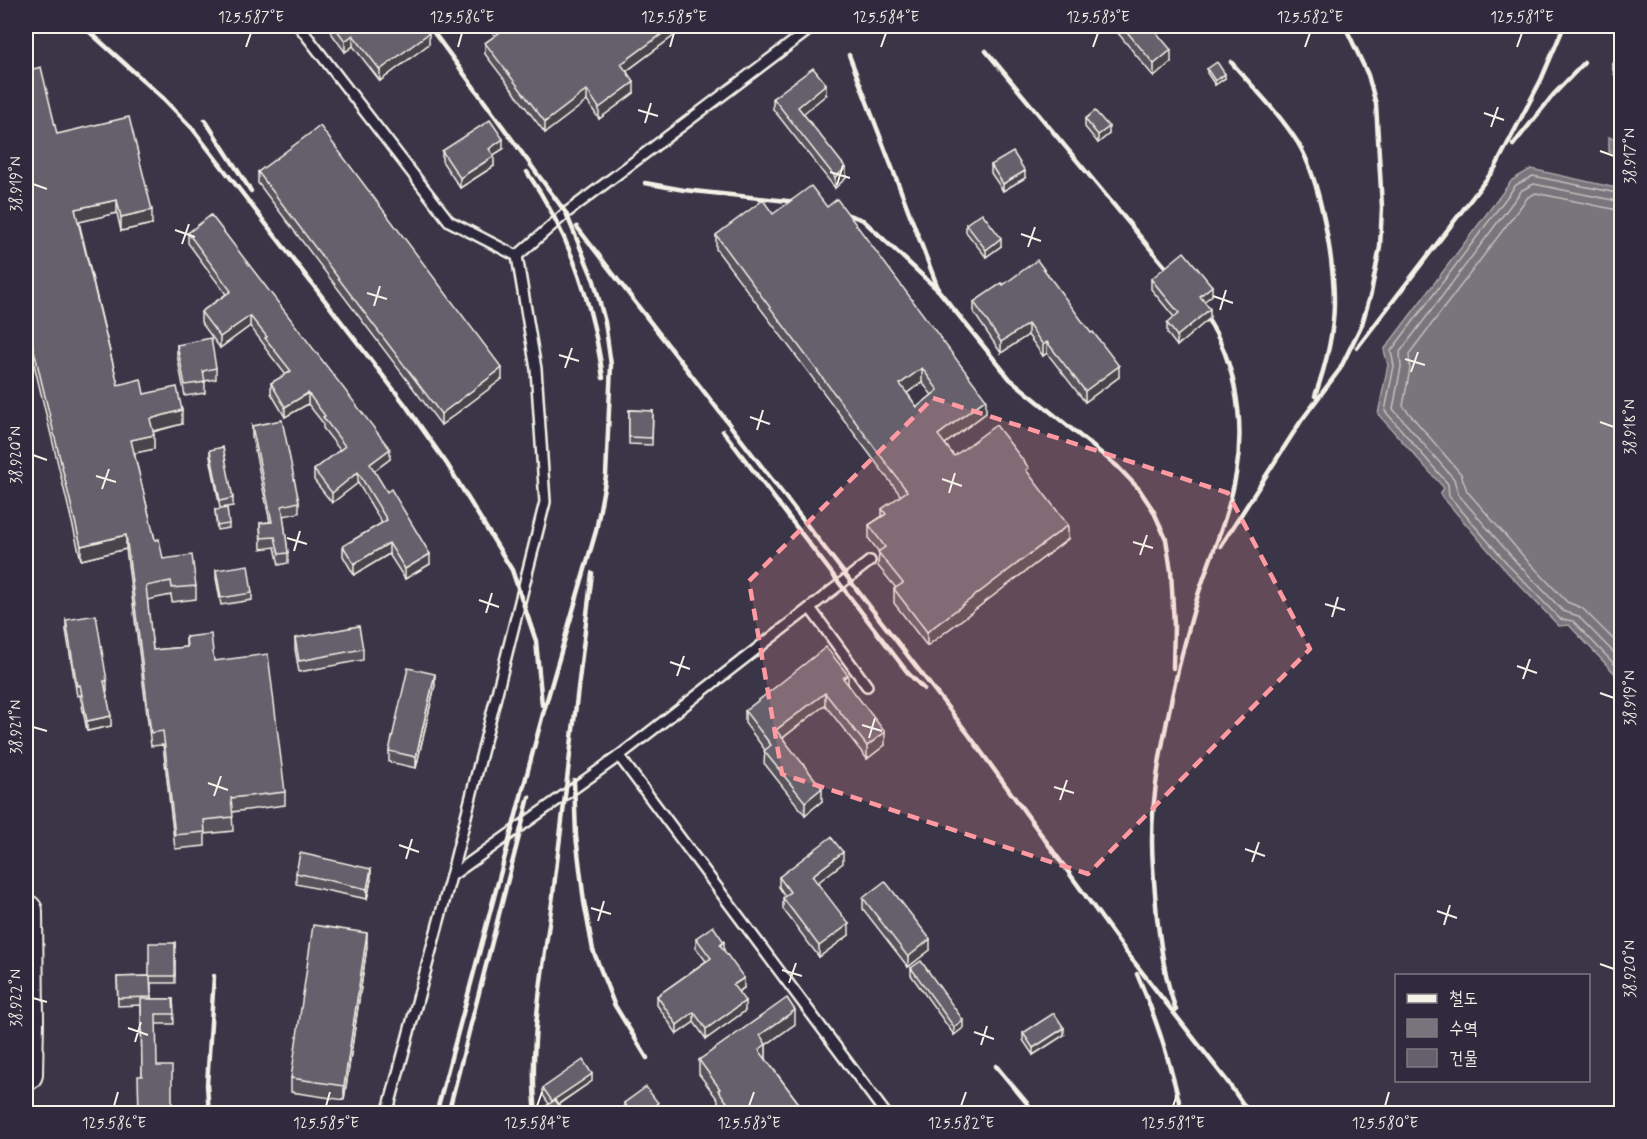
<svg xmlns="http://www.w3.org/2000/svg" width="1647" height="1139" viewBox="0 0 1647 1139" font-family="Mynerve,'Poor Story',sans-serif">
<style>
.water{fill:#78747b;stroke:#aaa6a7;stroke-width:1.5}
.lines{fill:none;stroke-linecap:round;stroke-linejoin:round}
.shore{stroke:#c2bfbc;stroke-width:1.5}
.service-casing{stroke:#f4f1e8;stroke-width:14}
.trunk-casing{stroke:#f4f1e8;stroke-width:36}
.service{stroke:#2f2a3d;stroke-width:9}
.trunk{stroke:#2f2a3d;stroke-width:32}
.rail{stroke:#f4f1e8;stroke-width:4.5}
.wall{fill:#57535d;stroke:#f4f1e8;stroke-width:1.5;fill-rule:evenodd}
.shaded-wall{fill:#47444c;stroke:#f4f1e8;stroke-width:1.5}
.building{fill:#65616c;stroke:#f4f1e8;stroke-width:1.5;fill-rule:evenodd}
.marked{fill:#ff9aa2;fill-opacity:0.2;stroke:#ff9aa2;stroke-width:4.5;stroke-dasharray:12 8;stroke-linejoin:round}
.ticks{fill:none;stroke:#f4f1e8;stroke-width:2}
.neatline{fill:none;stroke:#f4f1e8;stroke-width:2}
.ticks-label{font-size:15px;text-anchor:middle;fill:#f4f1e8}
</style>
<rect width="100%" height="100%" fill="#3b3647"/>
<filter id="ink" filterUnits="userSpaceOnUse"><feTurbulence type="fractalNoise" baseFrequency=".0167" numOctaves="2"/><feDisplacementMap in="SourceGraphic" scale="12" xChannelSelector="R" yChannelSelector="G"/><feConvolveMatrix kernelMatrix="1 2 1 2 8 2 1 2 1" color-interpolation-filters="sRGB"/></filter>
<g filter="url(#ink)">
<g class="water">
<polygon points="1609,137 1621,143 1621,155 1609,152"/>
<polygon points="1531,169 1621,189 1621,680 1569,625 1559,626 1508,573 1440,494 1444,488 1378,414 1388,365 1384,350 1512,180"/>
</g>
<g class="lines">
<g class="shore">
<polyline points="1622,194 1533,176 1516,185 1391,351 1394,366 1385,411 1448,484 1449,496 1512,569 1560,619 1573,621 1622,672"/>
<polyline points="1622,202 1534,184 1522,190 1400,352 1401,367 1393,409 1454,479 1458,494 1518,564 1563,611 1578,616 1622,661"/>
<polyline points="1622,211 1536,193 1528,197 1409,354 1410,369 1403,406 1461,474 1467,491 1525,558 1567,602 1582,608 1622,648"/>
</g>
<defs>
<g id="service">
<polyline points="299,26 449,221 517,256"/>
<polyline points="810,608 867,686"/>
<polyline points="619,756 870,561"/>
<polyline points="451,876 619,756 886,1114"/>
<polyline points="387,1114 451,876 545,502 536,369 517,256 566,213 814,26"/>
</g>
<polyline id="trunk" points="26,911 27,1020 26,1074"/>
</defs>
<use href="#service" class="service-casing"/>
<use href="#trunk" class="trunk-casing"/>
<use href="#service" class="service"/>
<use href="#trunk" class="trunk"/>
<g class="rail">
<polyline points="83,26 164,99 192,128 404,403 447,464 512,570 536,641 542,705"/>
<polyline points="429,26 566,213 594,281 605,322 611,365 606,476 596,531 543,714 436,1114"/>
<polyline points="986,51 1177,281"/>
<polyline points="849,55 938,288"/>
<path d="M1231 62C1254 88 1279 113 1298 143 1320 179 1334 260 1334 302 1334 335 1326 365 1315 396"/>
<polyline points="205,120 251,191"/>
<polyline points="1513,145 1554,94 1584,63"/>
<path d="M527 172C570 234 593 304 603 378"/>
<polyline points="645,183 684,190 806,203"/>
<polyline points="832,209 863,220 939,291 1010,379 1117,466 1139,489 1153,510 1166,539 1171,571 1174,625 1173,668"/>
<polyline points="577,227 969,735 1127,953 1227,1081 1250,1114"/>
<polyline points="1357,348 1495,168 1541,80 1564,26"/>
<polyline points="723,431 908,673 924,689"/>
<polyline points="1221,546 1301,421 1340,369 1362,324 1371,293 1380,247 1382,207 1376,104 1368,75 1345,26"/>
<polyline points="574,780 576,836 584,902 593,950 614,1004 647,1058"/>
<path d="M1137 974C1157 1019 1171 1065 1182 1114"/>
<path d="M1176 1010C1165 979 1161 949 1157 917 1155 891 1152 865 1152 840 1152 790 1163 740 1173 692 1180 659 1189 627 1198 595 1211 555 1229 515 1236 474 1246 418 1234 350 1198 306"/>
<polyline points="996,1066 1036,1114"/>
<polyline points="209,1114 207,1085 214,976"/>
<polyline points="448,1114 529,797"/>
<path d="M536 1114C528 1045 544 964 553 895 566 788 579 680 592 573"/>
</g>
</g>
<g class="wall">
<polygon points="329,26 423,26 429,44 380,81 353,46 345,52 329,30"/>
<polygon points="487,26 687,26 627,71 634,93 599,119 587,101 545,133 485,54 485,43 495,36"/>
<polygon points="1113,26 1151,26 1171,62 1154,77 1113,27"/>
<polygon points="1622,59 1619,86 1613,70 1613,62"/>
<polygon points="1207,69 1225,78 1215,85 1207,73"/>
<polygon points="26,71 57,134 152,224 121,231 117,213 79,222 118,385 144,394 182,424 153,432 154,449 134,453 155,540 163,559 196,586 196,599 172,602 171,595 147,600 153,650 186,647 186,637 214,661 285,792 285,805 232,812 233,831 205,834 205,846 175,849 163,745 151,746 126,549 81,560 26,331"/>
<polygon points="826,95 803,113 846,178 835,188 773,109 773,98"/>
<polygon points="1085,119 1109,134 1098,143 1085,127"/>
<polygon points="503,149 493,155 494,166 460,188 442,161 442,151"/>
<polygon points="991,165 1025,178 1003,191 991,173"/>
<polygon points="258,172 502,379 441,425 258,183"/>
<path d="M773 214 986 413 945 444 954 456 1029 474 1068 539 927 646 894 603V589L896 588 878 566 879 552 869 539V525L882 516V509L901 496 716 249V235ZM922 382 932 395 917 407 907 393Z"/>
<polygon points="966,224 1001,246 986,257 966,232"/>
<polygon points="188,233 390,459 374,471 430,564 405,579 389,554 354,575 343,556 343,546 382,523 358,483 332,503 314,480 314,470 340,450 323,428 323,423 308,404 285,417 271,393 271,383 286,375 265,348 265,346 250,326 220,348 201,322 201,312 226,294 188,243"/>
<polygon points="1151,279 1212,295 1204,301 1210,318 1177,346 1167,333 1167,323 1174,317 1151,289"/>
<polygon points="1002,283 1119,377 1085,402 1047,353 1043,356 1028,335 1001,353 974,313 974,302"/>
<polygon points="177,345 216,368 216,379 205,381 205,393 185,396 177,355"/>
<polygon points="629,410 653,411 652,445 629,444"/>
<polygon points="252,426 299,502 299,513 283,516 288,553 288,563 279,565 275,547 261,549 260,523 270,522 252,437"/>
<polygon points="210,450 233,498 233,506 220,508 210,457"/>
<polygon points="215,510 229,524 229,528 217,530"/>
<polygon points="216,570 252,593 252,600 221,605 216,578"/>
<polygon points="66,620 107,681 107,691 106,691 111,726 87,731 80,695 77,696 66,630"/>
<polygon points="295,638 363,649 363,660 299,672 295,649"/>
<polygon points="848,684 885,745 867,759 825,705 783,738 822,801 805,815 764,763 765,750 745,723 745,711"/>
<polygon points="435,685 416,768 389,762 389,751"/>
<polygon points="843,863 817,883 849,935 819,957 783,909 783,898 785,896 779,887 779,877"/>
<polygon points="296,873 371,880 367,899 296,884"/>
<polygon points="863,898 930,950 908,967 863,909"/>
<polygon points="696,938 724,950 744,988 738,992 745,1011 706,1039 694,1022 677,1034 657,1005 657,996 706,961 696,948"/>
<polygon points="175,943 175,983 151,983 151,999 173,999 174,1024 156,1024 142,1076 141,1005 118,1006 117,977 149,976"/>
<polygon points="367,947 344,1100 291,1092 291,1078"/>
<polygon points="911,968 963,1028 954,1035 911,975"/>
<polygon points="795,1024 766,1045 766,1059 806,1113 724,1113 718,1105 718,1100 699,1074 699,1060"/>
<polygon points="1023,1033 1064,1035 1033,1055 1023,1040"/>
<polygon points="592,1081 559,1104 549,1104 543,1095 543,1088"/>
<polygon points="624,1103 658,1113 624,1113"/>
</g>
<g class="shaded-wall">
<polygon points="673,26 687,26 621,75 621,64"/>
<polygon points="429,33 429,44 380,81 380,70"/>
<polygon points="353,35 353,46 345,52 345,41"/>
<polygon points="1171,50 1171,62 1154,77 1154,64"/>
<polygon points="1225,74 1225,78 1215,85 1215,81"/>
<polygon points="1622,78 1622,85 1619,86 1619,79"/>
<polygon points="634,82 634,93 599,119 599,108"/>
<polygon points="826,84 826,95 798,118 798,107"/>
<polygon points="587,90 587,101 545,133 545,122"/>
<polygon points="1109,127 1109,134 1098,143 1098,135"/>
<polygon points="503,139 503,149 489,158 489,149"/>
<polygon points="494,156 494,166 460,188 460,178"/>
<polygon points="846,168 846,178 835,188 835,177"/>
<polygon points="1025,171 1025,178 1003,191 1003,184"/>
<polygon points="117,200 117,213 75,223 75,209"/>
<polygon points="152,210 152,224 121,231 121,217"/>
<polygon points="1001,238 1001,246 986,257 986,250"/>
<polygon points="1212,286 1212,295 1200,305 1200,296"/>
<polygon points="1210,309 1210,318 1177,346 1177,336"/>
<polygon points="250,316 250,326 220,348 220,337"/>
<polygon points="1028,324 1028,335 1001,353 1001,342"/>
<polygon points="1047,342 1047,353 1043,356 1043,345"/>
<polygon points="1119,366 1119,377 1085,402 1085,391"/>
<polygon points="502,368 502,379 441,425 441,414"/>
<polygon points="922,368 922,382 900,398 900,384"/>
<polygon points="308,393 308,404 285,417 285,407"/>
<polygon points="986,399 986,413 938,449 938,435"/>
<polygon points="182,410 182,424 150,432 150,419"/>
<polygon points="154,435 154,449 131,454 131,440"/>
<polygon points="390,449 390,459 370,474 370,464"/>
<polygon points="358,472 358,483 332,503 332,493"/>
<polygon points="1068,525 1068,539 927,646 927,632"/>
<polygon points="126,535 126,549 81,560 81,546"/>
<polygon points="389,543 389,554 354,575 354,564"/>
<polygon points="430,554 430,564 405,579 405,569"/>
<polygon points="435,674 435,685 416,768 416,757"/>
<polygon points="848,675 848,688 843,678"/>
<polygon points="825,693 825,705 776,743 776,730"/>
<polygon points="111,716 111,726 87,731 87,721"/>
<polygon points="885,732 885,745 867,759 867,746"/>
<polygon points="822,788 822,801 805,815 805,802"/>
<polygon points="843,852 843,863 812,887 812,876"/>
<polygon points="371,869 371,880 367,899 367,889"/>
<polygon points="849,924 849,935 819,957 819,946"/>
<polygon points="367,933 367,947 344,1100 344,1086"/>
<polygon points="930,939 930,950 908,967 908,957"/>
<polygon points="724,942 724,952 720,945"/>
<polygon points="744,978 744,988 733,995 733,985"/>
<polygon points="745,1001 745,1011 706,1039 706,1029"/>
<polygon points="795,1010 795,1024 766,1045 766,1059 759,1064 760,1035"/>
<polygon points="694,1012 694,1022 677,1034 677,1025"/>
<polygon points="963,1020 963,1028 954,1035 954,1027"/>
<polygon points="1064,1028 1064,1035 1033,1055 1033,1048"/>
<polygon points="592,1074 592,1081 552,1108 552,1101"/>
<polygon points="658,1103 658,1113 644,1113"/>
</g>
<g class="building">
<polygon points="334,26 423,26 429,33 380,70 353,35 345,41"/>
<polygon points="495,26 673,26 621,64 634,82 599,108 587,90 545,122 485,43 500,32"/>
<polygon points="1122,26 1151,26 1171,50 1154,64"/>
<polygon points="1622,59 1622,78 1619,79 1613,62"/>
<polygon points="1217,62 1225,74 1215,81 1207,69"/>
<polygon points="41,67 57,134 129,117 152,210 121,217 117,200 75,209 118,385 141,379 144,394 177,387 182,410 150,419 154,435 131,440 155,540 159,539 163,559 192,555 196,586 172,588 171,581 146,586 153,650 187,647 186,637 211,634 214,661 268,654 285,792 231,798 233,817 204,820 205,832 175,835 163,731 151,733 126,535 81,546 26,317 26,71"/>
<polygon points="813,68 826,84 798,107 846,168 835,177 773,98"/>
<polygon points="1095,111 1109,127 1098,135 1085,119"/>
<polygon points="490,120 503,139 489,149 494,156 460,178 442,151"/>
<polygon points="320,126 502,368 441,414 258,172"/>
<polygon points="1013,152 1025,171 1003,184 991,165"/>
<path d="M811 186 827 207 837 199 986 399 938 435 954 456 996 425 1029 468 1026 470 1068 525 927 632 894 589 903 583 878 552 885 547 869 525 886 514 882 509 907 491 716 235 763 200 773 214ZM922 368 938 390 917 407 900 384Z"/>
<polygon points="982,213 1001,238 986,250 966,224"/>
<polygon points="211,215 390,449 370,464 387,492 391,489 430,554 405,569 389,543 354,564 343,546 387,520 358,472 332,493 314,470 345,446 323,417 325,416 308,393 285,407 271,383 291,371 265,338 267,337 250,316 220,337 201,312 231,291 188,233"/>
<polygon points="1184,252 1212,286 1200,296 1210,309 1177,336 1167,323 1179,313 1151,279"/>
<polygon points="1037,260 1091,333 1093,332 1119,366 1085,391 1047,342 1043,345 1028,324 1001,342 974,302 1002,283 1003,285"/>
<polygon points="211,338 216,368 203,371 205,382 185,385 177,345"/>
<polygon points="629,410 653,411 652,438 629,437"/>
<polygon points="282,420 299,502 282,506 288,553 279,554 275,537 261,538 260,523 272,522 252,426"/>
<polygon points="223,447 233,498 220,501 210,450"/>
<polygon points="227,508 229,524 217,526 215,510"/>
<polygon points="248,565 252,593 221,598 216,570"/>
<polygon points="96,615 107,681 104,681 111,716 87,721 80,685 77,686 66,620"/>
<polygon points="359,626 363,649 299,661 295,638"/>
<polygon points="826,647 848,675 843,678 885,732 867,746 825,693 776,730 822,788 805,802 764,751 771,745 745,711"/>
<polygon points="408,668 435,674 416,757 389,751"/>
<polygon points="831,837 843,852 812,876 849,924 819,946 783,898 790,892 779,877"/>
<polygon points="300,853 371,869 367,889 296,873"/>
<polygon points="885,881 930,939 908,957 863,898"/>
<polygon points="313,925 367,933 344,1086 291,1078"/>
<polygon points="713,926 724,942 720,945 744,978 733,985 745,1001 706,1029 694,1012 677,1025 657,996 711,958 696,938"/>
<rect x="149" y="943" width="26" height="33"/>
<polygon points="921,961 963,1020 954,1027 911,968"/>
<polygon points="150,976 151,997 118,998 117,977"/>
<polygon points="787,998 795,1010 760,1035 766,1044 759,1050 806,1113 735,1113 718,1090 720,1089 699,1060"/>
<polygon points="141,999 173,999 174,1014 156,1014 157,1066 172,1066 172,1113 139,1113 138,1076 142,1076"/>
<polygon points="1054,1013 1064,1028 1033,1048 1023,1033"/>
<polygon points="583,1060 592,1074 552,1101 543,1088"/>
<polygon points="646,1087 658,1103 644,1113 632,1113 624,1103"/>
<polygon points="555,1100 565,1113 536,1113"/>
</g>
</g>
<path class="marked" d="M933 398 1228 493 1310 649 1088 874 782 774 749 581Z"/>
<path class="ticks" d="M246 47 251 33M458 47 462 33M670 47 674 33M881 47 886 33M1093 47 1098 33M1305 47 1310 33M1517 47 1522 33M638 110 658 116M1484 113 1504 120M645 123 651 103M1491 127 1498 107M1600 151 1614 156M830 172 850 178M33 184 47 189M837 185 843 165M175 230 195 237M1021 234 1041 241M182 244 189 224M1028 247 1035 227M367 293 387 299M1213 296 1233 303M374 306 380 286M1220 310 1226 290M559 355 579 361M1405 359 1425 365M565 368 572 348M1411 372 1418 352M750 417 770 424M1600 422 1614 427M757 430 763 410M33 455 47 460M96 476 116 482M942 479 962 486M102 489 109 469M949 493 955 473M287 538 307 544M1133 542 1153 548M294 551 300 531M1140 555 1147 535M479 600 499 607M1325 604 1345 610M486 613 492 593M1332 617 1338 597M670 662 690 669M1517 666 1537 673M677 676 684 656M1523 679 1530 659M1600 693 1614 698M862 725 882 731M33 727 47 731M869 738 875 718M208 783 228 790M1054 787 1074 793M214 796 221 776M1060 800 1067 780M399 845 419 852M1245 849 1265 856M406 859 412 839M1252 862 1259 842M591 908 611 914M1437 911 1457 918M598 921 604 901M1444 925 1450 905M1600 964 1614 969M782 970 802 976M789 983 796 963M33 998 47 1002M128 1028 148 1035M974 1032 994 1039M135 1042 141 1022M981 1045 987 1026M114 1106 118 1092M326 1106 330 1092M537 1106 542 1092M749 1106 754 1092M961 1106 966 1092M1173 1106 1178 1092M1385 1106 1389 1092"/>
<rect width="1647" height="1139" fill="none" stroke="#2f2a3d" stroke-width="66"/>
<rect x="1395" y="974" width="195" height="108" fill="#2f2a3d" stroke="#7e7a81" stroke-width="1.5"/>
<rect x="1407" y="994" width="30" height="9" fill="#f4f1e8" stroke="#7e7a81" stroke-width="1.5"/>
<text x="1449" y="1004" font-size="18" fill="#f4f1e8">철도</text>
<rect x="1407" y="1019" width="30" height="18" fill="#78747b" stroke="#7e7a81" stroke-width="1.5"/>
<text x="1449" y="1034" font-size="18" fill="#f4f1e8">수역</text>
<rect x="1407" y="1049" width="30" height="18" fill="#65616c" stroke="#7e7a81" stroke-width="1.5"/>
<text x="1449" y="1064" font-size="18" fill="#f4f1e8">건물</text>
<rect x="33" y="33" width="1581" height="1073" class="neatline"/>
<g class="ticks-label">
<text x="251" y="22">125.587°E</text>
<text x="462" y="22">125.586°E</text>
<text x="674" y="22">125.585°E</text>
<text x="886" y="22">125.584°E</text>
<text x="1098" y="22">125.583°E</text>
<text x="1310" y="22">125.582°E</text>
<text x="1522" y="22">125.581°E</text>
<text transform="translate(1630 156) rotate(-90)" y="5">38.917°N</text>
<text transform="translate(16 184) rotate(-90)" y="5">38.919°N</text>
<text transform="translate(1630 427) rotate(-90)" y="5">38.918°N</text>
<text transform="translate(16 455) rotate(-90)" y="5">38.920°N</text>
<text transform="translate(1630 698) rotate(-90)" y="5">38.919°N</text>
<text transform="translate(16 727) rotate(-90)" y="5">38.921°N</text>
<text transform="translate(1630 969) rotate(-90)" y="5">38.920°N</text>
<text transform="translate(16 998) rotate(-90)" y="5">38.922°N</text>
<text x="114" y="1128">125.586°E</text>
<text x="326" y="1128">125.585°E</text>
<text x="537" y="1128">125.584°E</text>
<text x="749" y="1128">125.583°E</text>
<text x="961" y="1128">125.582°E</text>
<text x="1173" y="1128">125.581°E</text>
<text x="1385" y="1128">125.580°E</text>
</g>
</svg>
